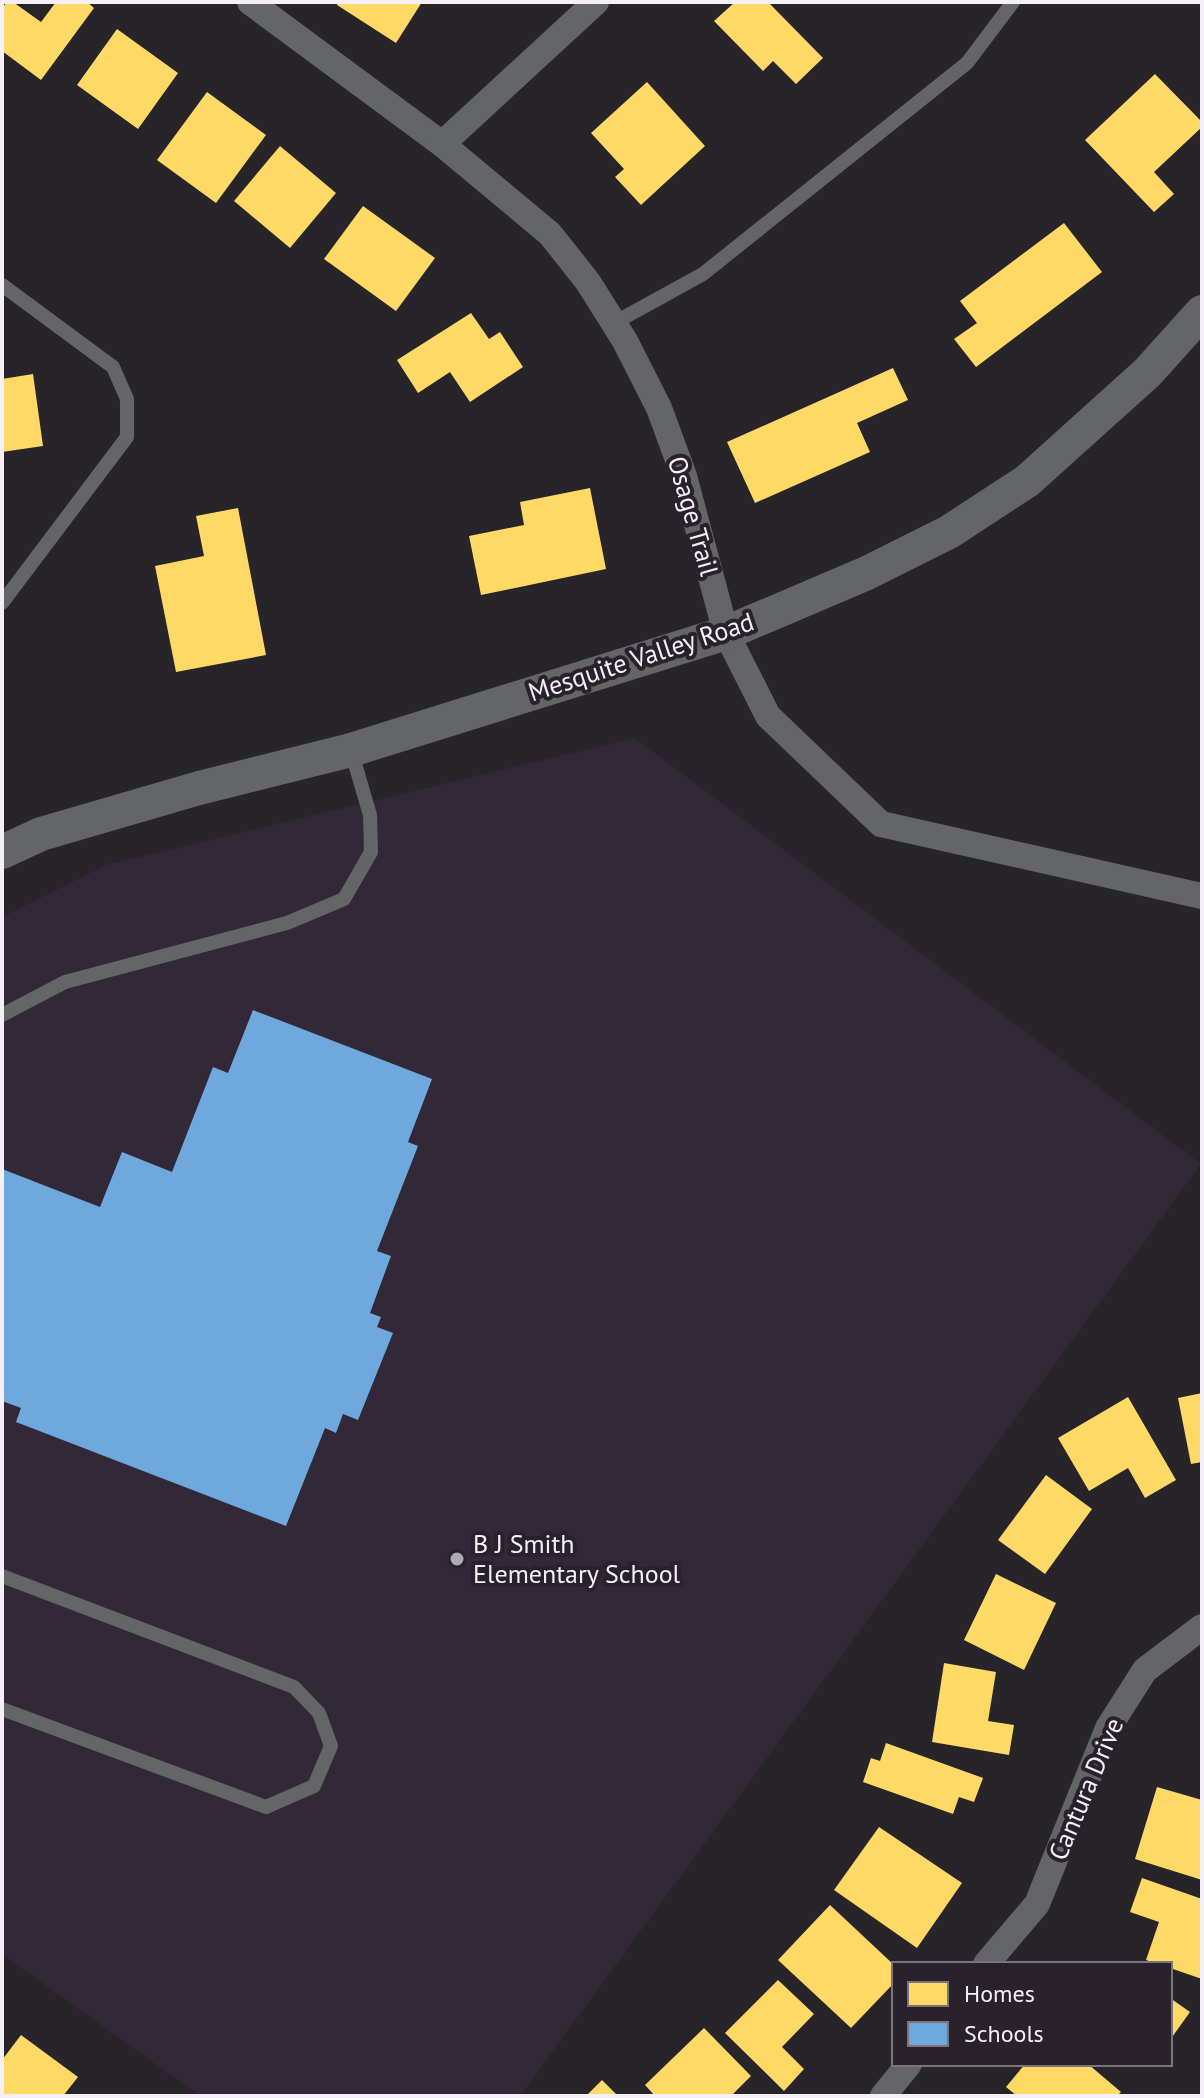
<svg xmlns="http://www.w3.org/2000/svg" width="1204" height="2098" viewBox="0 0 1204 2098" font-family="'PT Sans',sans-serif">
<style>
.built{fill:#322837}
.homes{fill:#ffd966}
.schools{fill:#6fa8dc}
.lines{fill:none;stroke-linecap:round;stroke-linejoin:round}
.service{stroke:#646567;stroke-width:14}
.minor{stroke:#646567;stroke-width:26}
.tertiary{stroke:#646567;stroke-width:34}
.poi-dot{fill:#ada9b0;stroke:#29222d;stroke-width:3}
.labels{text-anchor:middle;stroke-width:8;stroke-linejoin:round;paint-order:stroke}
.street-label{font-size:26px;fill:#f5f0f8;stroke:#29222d}
.poi-label{font-size:26px;fill:#f5f0f8;stroke:#29222d;text-anchor:start}
</style>
<rect width="100%" height="100%" fill="#28252a"/>
<polygon class="built" points="635,738 1201,1164 520,2096 200,2096 2,1954 2,917 106,865"/>
<g class="homes">
<polygon points="7,2 13,2 41,22 56,2 87,2 94,8 41,80 2,51 2,8"/>
<polygon points="338,2 422,2 396,43 337,5"/>
<polygon points="735,2 768,2 823,58 796,84 773,61 763,71 714,21"/>
<polygon points="117,29 178,73 138,129 77,85"/>
<polygon points="1155,74 1202,122 1202,127 1154,172 1174,194 1154,212 1085,140"/>
<polygon points="647,82 705,146 641,205 615,177 624,169 591,133"/>
<polygon points="207,92 266,135 216,203 157,160"/>
<polygon points="280,146 336,193 290,248 234,201"/>
<polygon points="363,206 435,258 396,311 324,259"/>
<polygon points="1064,223 1102,272 976,367 954,339 977,323 960,301"/>
<polygon points="471,313 489,339 500,332 523,367 470,402 450,372 418,393 397,360"/>
<polygon points="893,368 908,400 857,423 870,452 755,503 727,442"/>
<polygon points="33,374 43,446 2,452 2,379"/>
<polygon points="590,488 606,569 481,595 469,536 524,525 520,502"/>
<polygon points="238,508 266,655 176,672 155,566 204,556 196,516"/>
<polygon points="1202,1393 1202,1462 1191,1464 1178,1398"/>
<polygon points="1128,1397 1176,1480 1145,1498 1128,1468 1089,1491 1058,1438"/>
<polygon points="1046,1475 1092,1509 1045,1574 998,1540"/>
<polygon points="996,1574 1056,1603 1024,1670 964,1640"/>
<polygon points="944,1663 996,1672 988,1721 1014,1725 1009,1755 932,1742"/>
<polygon points="886,1743 983,1778 974,1802 959,1797 953,1814 863,1782 871,1758 880,1761"/>
<polygon points="1157,1787 1202,1800 1202,1880 1135,1859"/>
<polygon points="879,1827 962,1883 917,1948 834,1890"/>
<polygon points="1142,1878 1202,1899 1202,1979 1170,1968 1170,1964 1157,1964 1146,1960 1159,1922 1130,1912"/>
<polygon points="830,1905 894,1965 894,1983 851,2028 778,1960"/>
<polygon points="778,1980 814,2014 782,2047 804,2069 784,2091 725,2033"/>
<polygon points="1170,1998 1190,2012 1170,2040"/>
<polygon points="704,2028 751,2076 731,2096 655,2096 645,2085"/>
<polygon points="21,2035 78,2077 63,2096 2,2096 2,2060"/>
<polygon points="1025,2064 1088,2064 1121,2092 1117,2096 1017,2096 1006,2087"/>
<polygon points="602,2080 618,2096 586,2096"/>
</g>
<polygon class="schools" points="253,1010 432,1079 408,1142 418,1146 377,1251 391,1256 370,1313 381,1317 377,1327 393,1333 358,1420 343,1414 336,1433 325,1428 286,1526 16,1422 21,1408 2,1401 2,1169 100,1207 122,1152 172,1172 213,1067 228,1073"/>
<g class="lines">
<g class="service">
<polyline points="2,285 113,367 127,399 127,437 2,603"/>
<polyline points="614,323 703,274 967,63 1013,2"/>
<polyline points="2,1015 65,982 287,923 344,899 371,852 370,815 351,750"/>
<polyline points="2,1576 294,1687 319,1713 331,1746 314,1786 266,1807 2,1709"/>
</g>
<g class="minor">
<polyline points="250,2 442,144 550,234 588,282 625,341 659,408 684,476 726,633 768,716 881,824 1202,896"/>
<polyline points="442,144 596,2"/>
<polyline points="986,1964 1037,1904 1108,1728 1145,1670 1202,1627"/>
<polyline points="883,2096 909,2064"/>
</g>
<polyline class="tertiary" points="2,852 41,834 199,788 351,750 726,633 867,573 949,532 1027,481 1147,373 1202,312"/>
</g>
<circle class="poi-dot" cx="457" cy="1559" r="8"/>
<g class="labels">
<g class="street-label">
<text transform="translate(693 516) rotate(74)" y="9">Osage Trail</text>
<text transform="translate(641 657) rotate(-18)" y="9">Mesquite Valley Road</text>
<text transform="translate(1086 1789) rotate(-67)" y="9">Cantura Drive</text>
</g>
<g class="poi-label">
<text x="473" y="1553">B J Smith<tspan x="473" dy="30">Elementary School</tspan></text>
</g>
</g>
<rect width="1204" height="2098" fill="none" stroke="#f5f0f8" stroke-width="8"/>
<rect x="892" y="1962" width="280" height="104" fill="#29222d" stroke="#7b747e" stroke-width="2"/>
<rect x="908" y="1982" width="40" height="24" fill="#ffd966" stroke="#7b747e" stroke-width="2"/>
<text x="964" y="2002" font-size="24" fill="#f5f0f8">Homes</text>
<rect x="908" y="2022" width="40" height="24" fill="#6fa8dc" stroke="#7b747e" stroke-width="2"/>
<text x="964" y="2042" font-size="24" fill="#f5f0f8">Schools</text>
</svg>
